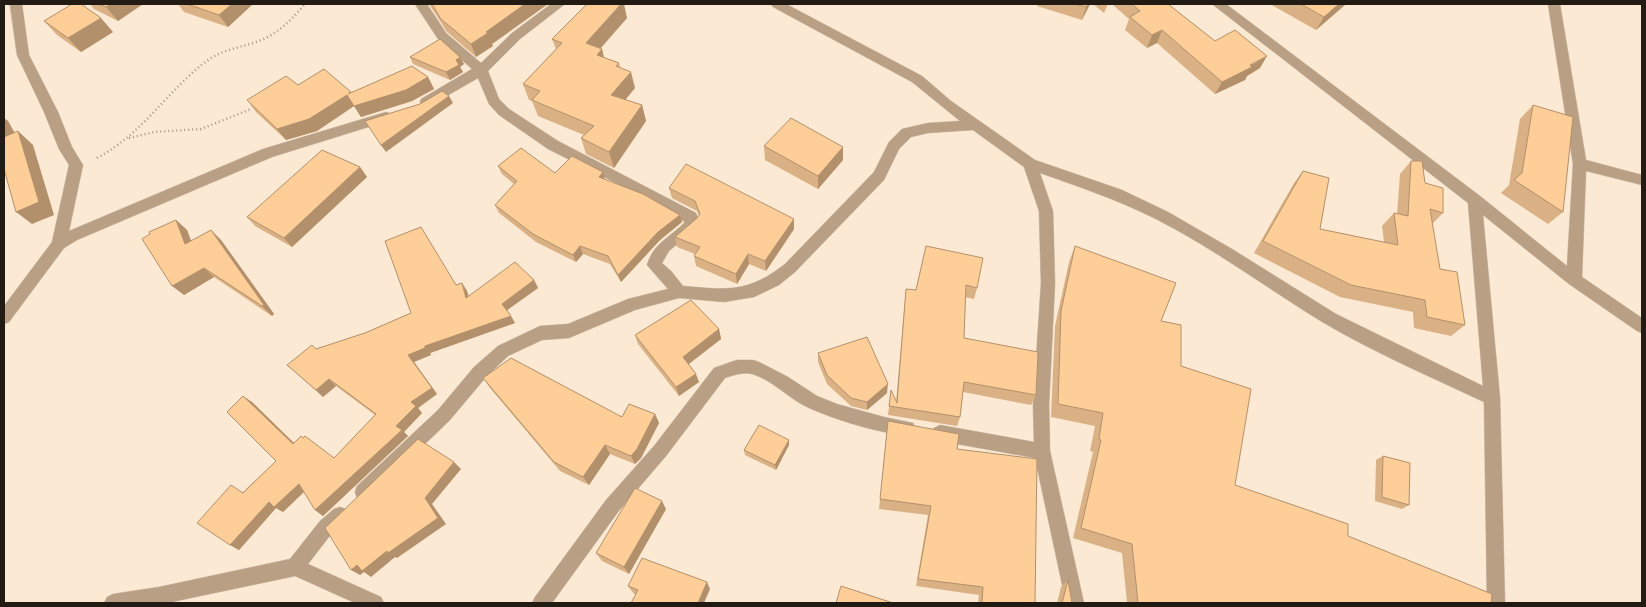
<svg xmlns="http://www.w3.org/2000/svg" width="1646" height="607" viewBox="0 0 1646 607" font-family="'Asap Condensed',sans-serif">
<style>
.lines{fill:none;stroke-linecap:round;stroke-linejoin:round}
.minor-casing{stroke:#d5c4b1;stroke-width:1}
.path{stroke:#a49687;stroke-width:2.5;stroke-dasharray:1 3;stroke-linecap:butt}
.minor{fill:#b99f84;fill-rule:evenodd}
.wall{fill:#dab184}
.shaded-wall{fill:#b2906b}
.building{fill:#fece99;stroke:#b2906b}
</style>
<rect width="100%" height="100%" fill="#fce9d4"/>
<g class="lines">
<defs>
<g id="minor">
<polygon points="10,4 22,4 29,55 58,112 72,147 83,165 69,231 263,149 386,112 391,114 393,117 391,120 272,157 77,240 64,248 9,322 4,324 4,306 52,242 69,165 59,149 44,112 17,55"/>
<path d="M415 4H427L446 33 481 63 512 33 551 4H565L520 39 488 71 499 99 509 109 558 141 696 213 700 223 698 227 669 251 662 263 671 271 683 286C728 290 748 293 785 264L874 172 889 142 902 129 928 123 960 121 912 82 773 7 771 4H786L922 76 951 101 1035 160 1122 190 1168 212 1232 249 1336 314 1483 386 1468 203 1212 4H1226L1480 196 1567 266 1573 164 1548 4H1560L1586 160 1642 175V185L1586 171 1582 277 1642 318V333L1637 331 1569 284 1483 215 1500 398 1505 603H1487L1484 402C1431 377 1375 353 1324 323 1268 289 1215 249 1156 219 1118 200 1080 187 1040 173L1053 211 1055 283 1049 405 1050 451 1084 603H1066L1035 458 940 441 934 438 932 433 934 428 940 425 1034 442 1033 405 1041 283 1039 211 1024 167 973 130 928 133 911 137 899 149 884 180 795 272 779 285 754 297 724 302 679 298 635 310 569 338 542 340 508 356 486 377 450 420 369 498 363 500 357 498 355 492 357 486 438 410 474 367 498 346 540 326 568 324 628 299 668 289 647 265C653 243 671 237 685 222L618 184 548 149 499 115 489 104 478 78 431 105H421L420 102 421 99 472 69 438 39Z"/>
<path d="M737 360H753L759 362 788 377 817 396 837 404 884 417 913 423 915 428 913 433C895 440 824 416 805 406 787 397 772 380 752 374 743 372 734 375 725 378L666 456 618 512 552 603H532L535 597 606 500 654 446 714 368Z"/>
<polygon points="340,507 346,509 349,515 346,521 332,533 308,564 381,597 384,603 355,603 295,576 167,603 104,603 107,597 113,594 159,587 290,559 320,521 334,509"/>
</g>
</defs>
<use href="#minor" class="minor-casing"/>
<g class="path">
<polyline points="129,138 154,132 201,129 251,109"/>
<path d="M97 158C146 132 169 87 211 58 227 48 245 47 261 40 279 33 293 18 305 4"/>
</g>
<use href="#minor" class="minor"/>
</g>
<g class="wall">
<polygon points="90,4 143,4 118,21 94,9"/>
<polygon points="178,4 253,4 228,27 184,12"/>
<polygon points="429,4 548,4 492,44 493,46 476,57 447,32"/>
<polygon points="1038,4 1090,4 1082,20 1037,6"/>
<polygon points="1093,4 1108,4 1104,13"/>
<polygon points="1112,4 1168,4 1215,41 1260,68 1247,76 1245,80 1215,94 1157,43 1147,48 1125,30 1129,19"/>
<polygon points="1270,4 1346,4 1316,30"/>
<polygon points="627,18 600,49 602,49 604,58 619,63 620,67 635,88 625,100 642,105 646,121 614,168 586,154 581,138 584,135 538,116 532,101 529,100 523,84 556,49 552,39"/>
<polygon points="44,21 113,32 81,52 57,35"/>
<polygon points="410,57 460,57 464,64 460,67 463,72 450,80 413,64"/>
<polygon points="428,77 434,89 412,101 361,117 354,106 317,131 286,140 256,112 247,100 298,85 351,92"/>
<polygon points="1533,105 1563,212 1548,224 1501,193 1509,185 1520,119"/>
<polygon points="764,146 843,160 818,189 765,160"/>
<polygon points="1411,161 1443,213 1432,224 1440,269 1465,325 1451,336 1414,328 1413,312 1340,297 1254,253 1294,183 1303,171 1320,229 1384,242 1382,226 1394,213 1397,214 1400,174"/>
<polygon points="498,166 605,180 680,215 682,222 660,240 621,282 610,264 583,254 576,262 536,242 499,213 495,205 514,184 502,174"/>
<polygon points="360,167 367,177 292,247 255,226 247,217"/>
<polygon points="669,188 794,219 794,229 766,271 749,264 737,284 696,266 694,256 695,254 677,247 675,237 697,218 699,216 697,211 672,198"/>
<polygon points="176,220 187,230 191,241 221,240 274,314 272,316 214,277 184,295"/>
<polygon points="926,246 977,288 974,299 965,297 964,338 1036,395 1031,405 963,392 960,417 957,426 888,415 891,390 896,402 905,300 906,289 916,290"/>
<polygon points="1075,246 1161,321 1181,366 1235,485 1348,536 1491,603 1127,603 1122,553 1073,538 1093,452 1090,451 1095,426 1051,417 1055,326 1069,262"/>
<polygon points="534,280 538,288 507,310 515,323 430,353 431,355 414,362 437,394 418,408 422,413 404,432 408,436 323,516 315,510 304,492 283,512 276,508 239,550 230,545 243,492 276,461 252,402 294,443 334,458 375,415 336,386 323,397 287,365 316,349 365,333 411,313 456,285 462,283 467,291 468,296"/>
<polygon points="719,329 721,339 689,364 699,382 679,396 638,344 635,335"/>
<polygon points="818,353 887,393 867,410 851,406 827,384 818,362"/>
<polygon points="483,378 622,417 655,414 659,423 641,458 635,464 610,454 589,485 560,471 490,388"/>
<polygon points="888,421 957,449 1035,603 978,603 979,595 916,586 928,515 879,509"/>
<polygon points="789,440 789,445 776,470 745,455 744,450"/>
<polygon points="1383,456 1409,505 1402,509 1375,501 1376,460"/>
<polygon points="666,509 629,574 602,561 596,553"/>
<polygon points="1068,580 1072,603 1057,603 1061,587"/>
<polygon points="628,586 710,589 636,594 634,594"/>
</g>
<g class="shaded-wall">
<polygon points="111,4 143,4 118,21 106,7"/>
<polygon points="232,4 253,4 228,27 219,15"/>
<polygon points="525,4 548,4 492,44 493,46 476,57 471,44 486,32"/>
<polygon points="621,4 624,4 627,18 591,59 586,43"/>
<polygon points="1088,4 1090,4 1082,20 1086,7"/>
<polygon points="1339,4 1346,4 1316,30 1324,17"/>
<polygon points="101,18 113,32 81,52 68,38"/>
<polygon points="1162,30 1157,43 1147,48 1152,35"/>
<polygon points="602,49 606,66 597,55"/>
<polygon points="1267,56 1260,68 1247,76 1245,80 1215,94 1222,82"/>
<polygon points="460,57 464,64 460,67 463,72 450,80 446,72 456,60"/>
<polygon points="631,72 635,88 616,111 611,95"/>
<polygon points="428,77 434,89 412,101 361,117 354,106"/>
<polygon points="347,95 354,106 317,131 286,140 277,129"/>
<polygon points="449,96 453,103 386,152 381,145"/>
<polygon points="642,105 646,121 614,168 609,152"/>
<polygon points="4,118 8,121 16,135 4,143"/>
<polygon points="18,131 33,145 54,215 32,224 16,212"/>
<polygon points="843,147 843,160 818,189 818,176"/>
<polygon points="360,167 367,177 292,247 284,238"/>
<polygon points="603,172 605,180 599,177"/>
<polygon points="680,215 682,222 660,240 621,282 618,275 658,232"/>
<polygon points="794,219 794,229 766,271 765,261"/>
<polygon points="176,220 187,230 196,254 185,244"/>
<polygon points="211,230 221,240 274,314 272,316 262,306"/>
<polygon points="580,246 583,254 576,262 573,255"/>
<polygon points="748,254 749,264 737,284 736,274"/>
<polygon points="204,268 214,277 184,295 172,286"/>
<polygon points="534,280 538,288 506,311 502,304"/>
<polygon points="462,283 467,291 471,305 466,298"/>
<polygon points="511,316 515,323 430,353 431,355 414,362 437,394 418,408 422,413 404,432 408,436 323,516 315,510 396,426 411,402 408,355 425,346"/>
<polygon points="719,329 721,339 686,366 683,357"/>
<polygon points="696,374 699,382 679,396 676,387"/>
<polygon points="329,379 336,386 323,397 316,390"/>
<polygon points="888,384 887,393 867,410 867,402"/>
<polygon points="243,396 252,402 301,450 293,444"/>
<polygon points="655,414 659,423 641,458 635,464 631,456"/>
<polygon points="789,440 789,445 776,470 775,465"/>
<polygon points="605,445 610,454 589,485 583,477"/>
<polygon points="454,462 461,469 432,504 446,524 397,558 395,557 371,577 364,572 360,575 351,570 425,498"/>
<polygon points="299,484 307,489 283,512 276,508 239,550 230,545 269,502"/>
<polygon points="662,501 666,509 629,574 624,567"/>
<polygon points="707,582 710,589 704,603 698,603"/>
</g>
<g class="building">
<polygon points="72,4 81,4 101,18 68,38 44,21"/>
<polygon points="99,4 111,4 106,7"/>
<polygon points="187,4 232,4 219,15"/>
<polygon points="432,4 525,4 486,32 488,33 471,44 441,19"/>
<polygon points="587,4 621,4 586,43 602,49 597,55 619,63 616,66 631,72 611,95 642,105 609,152 581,138 594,126 532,100 540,91 523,84 562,43 552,39"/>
<polygon points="1075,4 1088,4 1086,7"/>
<polygon points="1132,4 1168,4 1215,41 1235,30 1267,56 1250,65 1252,67 1222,82 1162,30 1152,35 1130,17 1140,11"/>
<polygon points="1301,4 1339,4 1324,17"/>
<polygon points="440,39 460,57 456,60 459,65 446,72 410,57"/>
<polygon points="412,66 428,77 406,90 354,106 347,95 309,119 277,129 247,100 286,76 298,85 324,69 351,92 348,94"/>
<polygon points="442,91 449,96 381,145 365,121 420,104"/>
<polygon points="1533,105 1573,117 1563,212 1514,180 1522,173"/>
<polygon points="791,118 843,147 818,176 764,146"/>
<polygon points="18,131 39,202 16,212 4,169 4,137"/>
<polygon points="521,148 555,173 572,156 603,172 599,177 643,194 680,215 658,232 618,275 608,256 580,246 573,255 533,234 495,205 517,181 498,166"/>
<polygon points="322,150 360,167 284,238 247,217"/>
<polygon points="1411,161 1422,161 1425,183 1443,188 1443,213 1430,209 1440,269 1457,272 1465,325 1427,317 1425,300 1351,285 1263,241 1303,171 1329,178 1320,229 1398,245 1394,213 1408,216"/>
<polygon points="686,164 794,219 765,261 748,254 736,274 694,256 700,247 675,237 697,218 700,214 695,201 669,188"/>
<polygon points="176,220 185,244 211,230 264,305 262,306 204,268 172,286 142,239 150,234 149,232"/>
<polygon points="421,227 456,285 462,283 466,298 515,262 534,280 502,304 511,316 425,346 425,348 408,355 432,388 411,402 416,406 396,426 402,430 315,510 299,484 274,507 269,502 230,545 197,523 231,485 243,493 276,461 227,412 243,396 293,444 301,436 303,438 305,436 334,458 376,414 329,379 316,390 287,365 312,345 316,349 365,333 411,313 385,241"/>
<polygon points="926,246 983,258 977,288 966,285 964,338 1038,352 1036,395 964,382 960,417 889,406 891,390 897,403 906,289 916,290"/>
<polygon points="1075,246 1176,283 1161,321 1181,325 1181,366 1251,389 1235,485 1348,524 1348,536 1492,594 1491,603 1138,603 1132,544 1081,528 1101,440 1099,439 1103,413 1058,404 1061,311"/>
<polygon points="691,300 719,329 683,357 696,374 676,387 635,335"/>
<polygon points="867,337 888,384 867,402 851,398 827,375 818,353"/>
<polygon points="511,358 622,417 629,404 655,414 637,449 631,456 605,445 583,477 554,462 483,378"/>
<polygon points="888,421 959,434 957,449 1037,459 1035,603 982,603 983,587 918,579 931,506 880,499"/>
<polygon points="759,425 789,440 775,465 744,450"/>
<polygon points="418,439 454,462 425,498 438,518 388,553 387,551 362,571 357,565 351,570 325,528"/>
<polygon points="1383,456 1410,463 1409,505 1382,497"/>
<polygon points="635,488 662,501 624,567 596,553"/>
<polygon points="642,558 707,582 698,603 631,603 638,590 628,586"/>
<polygon points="1068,580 1072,603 1062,603"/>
<polygon points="841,586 893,603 836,603"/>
</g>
<rect width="1646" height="607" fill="none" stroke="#221b14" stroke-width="10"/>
</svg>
